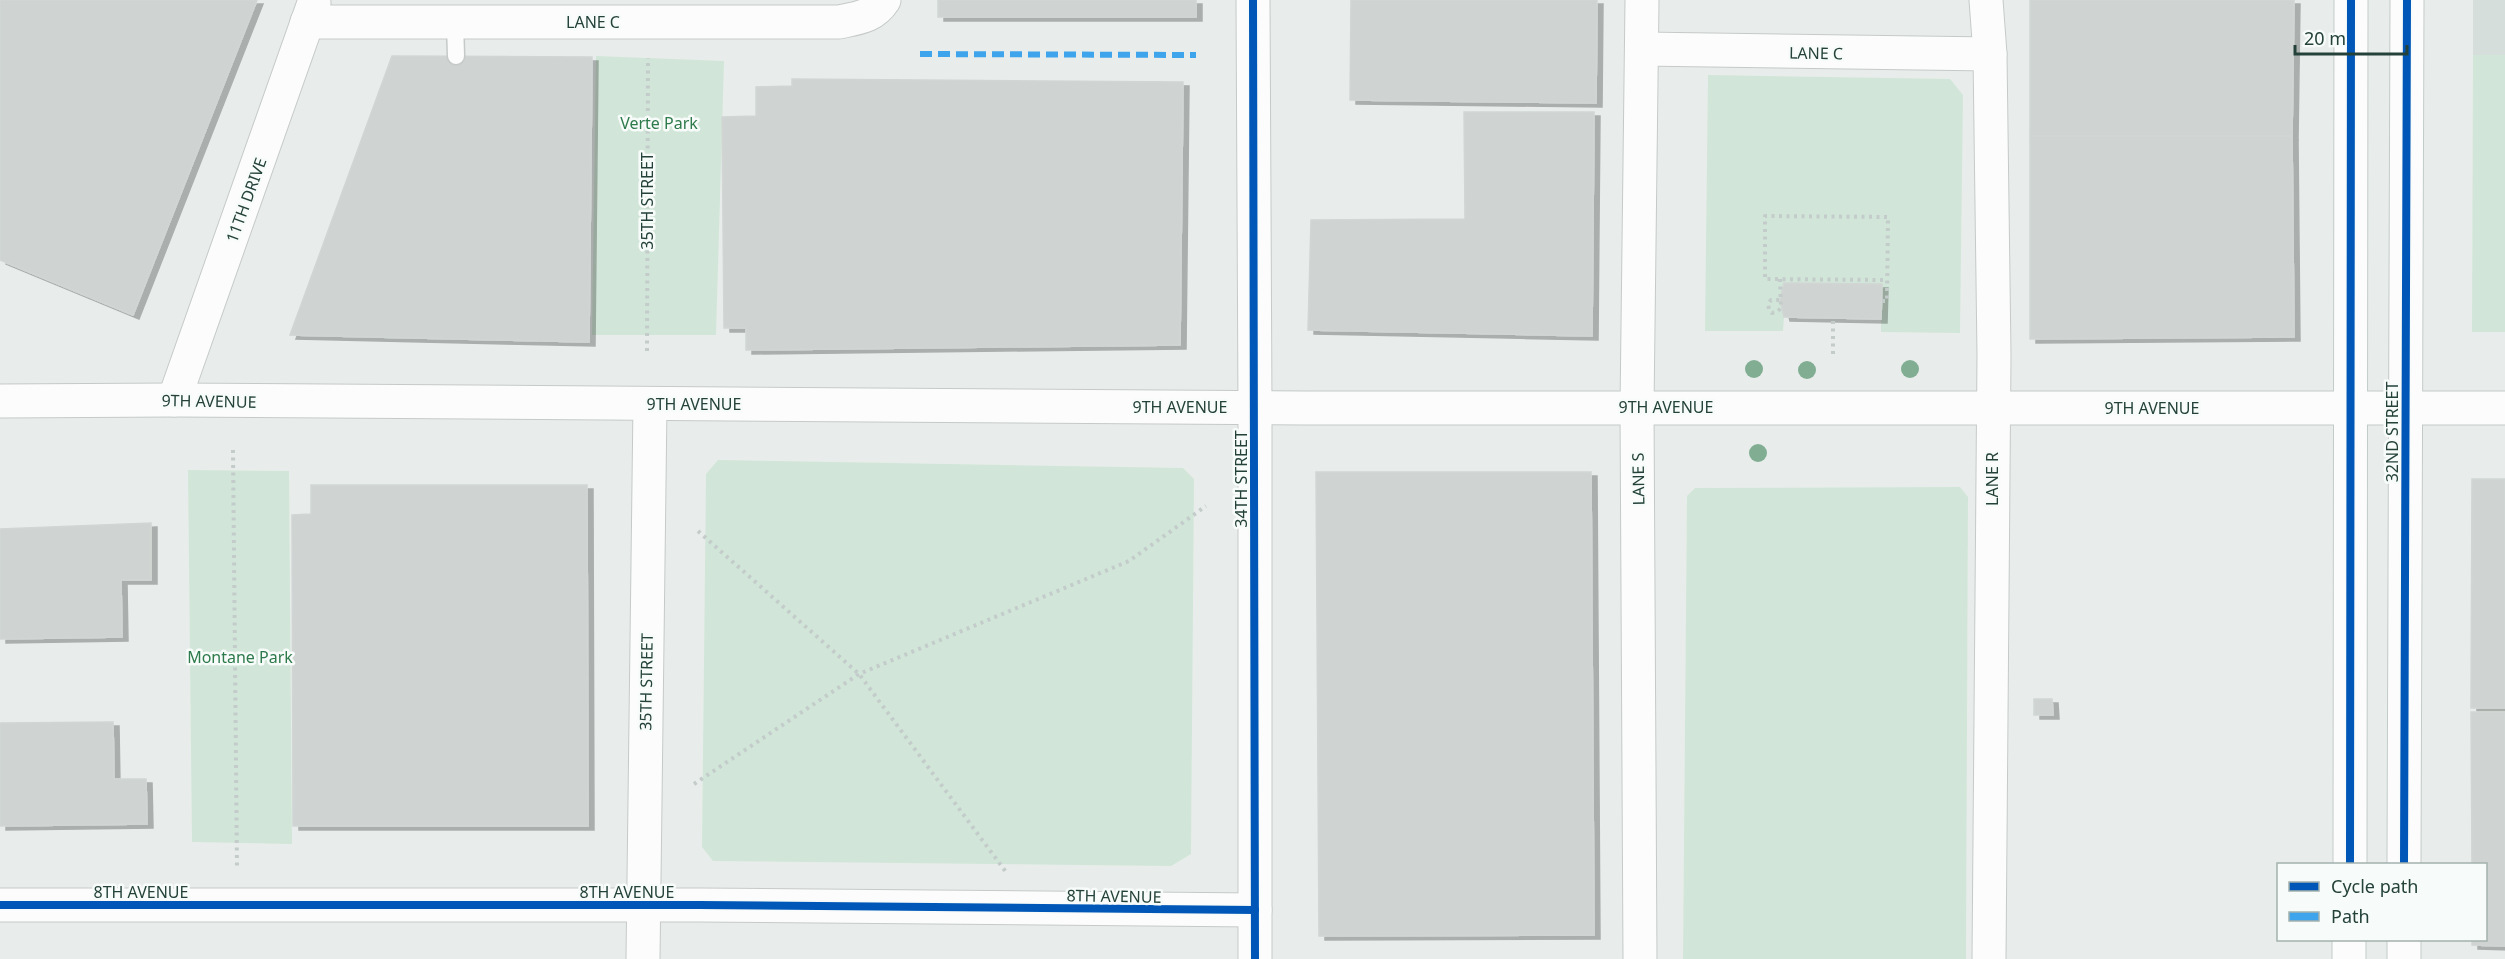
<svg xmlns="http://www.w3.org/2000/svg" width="2505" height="959" viewBox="0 0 2505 959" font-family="'Noto Sans',sans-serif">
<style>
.built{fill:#d6dedb}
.green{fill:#d1e6d8}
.building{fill:#cfd4d2;stroke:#d1d6d4;stroke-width:1.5;filter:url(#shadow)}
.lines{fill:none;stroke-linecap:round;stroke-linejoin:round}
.service-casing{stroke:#c5cac8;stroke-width:19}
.minor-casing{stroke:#c5cac8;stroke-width:35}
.tertiary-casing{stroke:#c5cac8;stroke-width:35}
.secondary-casing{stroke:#c3cbc8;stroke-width:35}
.path{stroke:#c3ccca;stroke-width:4;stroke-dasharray:3 4.5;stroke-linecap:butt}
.service{stroke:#fcfcfc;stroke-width:16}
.minor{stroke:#fcfcfc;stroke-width:33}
.tertiary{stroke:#fcfcfc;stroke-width:33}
.secondary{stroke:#fcfcfc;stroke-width:33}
.quiet{stroke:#3ea4ec;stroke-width:6;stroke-dasharray:12 6;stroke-linecap:butt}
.cycleway-casing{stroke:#f7fbf9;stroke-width:11}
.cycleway{stroke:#0057b8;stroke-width:8}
.tree{fill:#81ae93}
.labels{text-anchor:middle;stroke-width:5;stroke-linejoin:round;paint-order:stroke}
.street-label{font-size:16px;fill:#24423a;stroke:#f7fbf9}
.park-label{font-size:16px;fill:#2d7a4b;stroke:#f7fbf9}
</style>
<defs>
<filter id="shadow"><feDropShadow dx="6" dy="4" stdDeviation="0" flood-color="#0004"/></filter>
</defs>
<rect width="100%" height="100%" fill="#e8edeb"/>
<rect class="built" x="2473" y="0" width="32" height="55"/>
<g class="green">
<polygon points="2473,55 2505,55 2505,332 2472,332"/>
<polygon points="596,56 724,61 716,335 592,335"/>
<polygon points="1708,75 1950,79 1963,95 1960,333 1881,332 1881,319 1784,317 1783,331 1705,331"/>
<polygon points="718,460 1183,468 1194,479 1191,854 1171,866 713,861 702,847 706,474"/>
<polygon points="188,470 289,471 292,844 192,842"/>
<polygon points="1960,487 1968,497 1966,959 1683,959 1687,496 1695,488"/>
</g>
<g class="building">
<polygon points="0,0 257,0 133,315 0,260"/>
<rect x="938" y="0" width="258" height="17"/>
<polygon points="1351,0 1597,0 1596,103 1350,100"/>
<polygon points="2030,0 2294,0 2292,136 2030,136"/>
<polygon points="392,56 592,57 589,342 290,335"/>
<polygon points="792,79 1183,82 1180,345 746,350 746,328 724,328 722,117 756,116 756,87 792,86"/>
<polygon points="1464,112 1594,112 1592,336 1308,330 1311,220 1465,219"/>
<polygon points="2030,136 2292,136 2294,337 2030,339"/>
<polygon points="1784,283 1882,284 1881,319 1784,317 1780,300"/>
<polygon points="1316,472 1591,472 1594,935 1319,936"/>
<polygon points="2472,479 2505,479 2505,708 2471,708"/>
<polygon points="311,485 587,485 588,826 293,826 292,515 311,514"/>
<polygon points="151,523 151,580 121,580 122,637 0,639 0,529"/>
<polygon points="2034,699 2052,699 2053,715 2034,715"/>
<polygon points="2471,712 2505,712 2505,946 2472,945 2472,940 2486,940 2486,864 2472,864"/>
<polygon points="113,722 114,779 146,779 147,824 0,826 0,723"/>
</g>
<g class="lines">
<defs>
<polyline id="service" points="455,22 456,56"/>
<g id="minor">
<polyline points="1253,0 1255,408"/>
<polyline points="1986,0 1990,54 1994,355 1989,959"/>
<path d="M307 22H839C858 18 873 17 884 0"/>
<polyline points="1642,49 1990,54"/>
<polyline points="174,400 314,3"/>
<polyline points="643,959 650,404"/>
<polyline points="1640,959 1637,408 1642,0"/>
</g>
<g id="tertiary">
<polyline points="0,401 174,400 1307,408 2505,408"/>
<polyline points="1255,408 1255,959"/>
<polyline points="0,905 699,905 1255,910"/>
</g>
<g id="secondary">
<polyline points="2350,864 2351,0"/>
<polyline points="2404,864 2407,0"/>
<polyline points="2349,959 2349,940"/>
<polyline points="2404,959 2404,940"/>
</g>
</defs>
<use href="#service" class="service-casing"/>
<use href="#minor" class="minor-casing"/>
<use href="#tertiary" class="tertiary-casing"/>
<use href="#secondary" class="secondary-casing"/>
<g class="path">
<polyline points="1780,279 1781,308 1777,312 1772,313 1769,309 1768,304 1771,300 1780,300"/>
<polyline points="1882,301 1887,301 1888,217 1765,216 1765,279 1887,280"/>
<polyline points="647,351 648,58"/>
<polyline points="1833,354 1833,318"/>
<polyline points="233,450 237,869"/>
<polyline points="698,531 859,674 1006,872"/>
<polyline points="694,784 859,674 1129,561 1206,506"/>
</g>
<use href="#service" class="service"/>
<use href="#minor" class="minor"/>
<use href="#tertiary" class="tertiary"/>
<use href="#secondary" class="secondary"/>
<polyline class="quiet" points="920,54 1196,55"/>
<defs>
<g id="cycleway">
<polyline points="1253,0 1255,959"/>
<polyline points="2350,864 2351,0"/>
<polyline points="2404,864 2407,0"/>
<polyline points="0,905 699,905 1255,910"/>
</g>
</defs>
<use href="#cycleway" class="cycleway-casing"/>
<use href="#cycleway" class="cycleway"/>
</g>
<g class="tree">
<circle cx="1754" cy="369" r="9"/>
<circle cx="1910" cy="369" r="9"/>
<circle cx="1807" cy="370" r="9"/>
<circle cx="1758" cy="453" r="9"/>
</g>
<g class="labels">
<g class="street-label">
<text x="593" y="28">LANE C</text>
<text transform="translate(1816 53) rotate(1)" y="6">LANE C</text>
<text transform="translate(246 200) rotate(-70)" y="6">11TH DRIVE</text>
<text transform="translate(647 201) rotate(-90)" y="6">35TH STREET</text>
<text transform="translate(209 401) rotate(1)" y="6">9TH AVENUE</text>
<text x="694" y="410">9TH AVENUE</text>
<text x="1180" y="413">9TH AVENUE</text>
<text x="1666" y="413">9TH AVENUE</text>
<text x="2152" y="414">9TH AVENUE</text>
<text transform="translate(2392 432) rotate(-90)" y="6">32ND STREET</text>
<text transform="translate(1241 479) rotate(-90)" y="6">34TH STREET</text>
<text transform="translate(1638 479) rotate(-91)" y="6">LANE S</text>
<text transform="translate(1992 479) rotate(-90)" y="6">LANE R</text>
<text transform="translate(646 682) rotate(-89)" y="6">35TH STREET</text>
<text x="141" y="898">8TH AVENUE</text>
<text x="627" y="898">8TH AVENUE</text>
<text transform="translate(1114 896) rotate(1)" y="6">8TH AVENUE</text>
</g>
<g class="park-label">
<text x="659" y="129">Verte Park</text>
<text x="240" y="663">Montane Park</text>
</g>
</g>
<rect x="2277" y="863" width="210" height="78" fill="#f7fbf9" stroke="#a3b1ad" stroke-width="1.5"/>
<rect x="2289" y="882" width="30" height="9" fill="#0057b8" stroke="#a3b1ad" stroke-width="1.5"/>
<text x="2331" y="893" font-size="18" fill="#24423a">Cycle path</text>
<rect x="2289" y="912" width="30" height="9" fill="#3ea4ec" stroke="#a3b1ad" stroke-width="1.5"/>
<text x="2331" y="923" font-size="18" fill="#24423a">Path</text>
<path d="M2295 45v9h112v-9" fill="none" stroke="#24423a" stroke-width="3"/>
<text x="2304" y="45" font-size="18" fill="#24423a" stroke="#f7fbf9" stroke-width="4.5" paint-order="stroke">20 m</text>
</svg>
